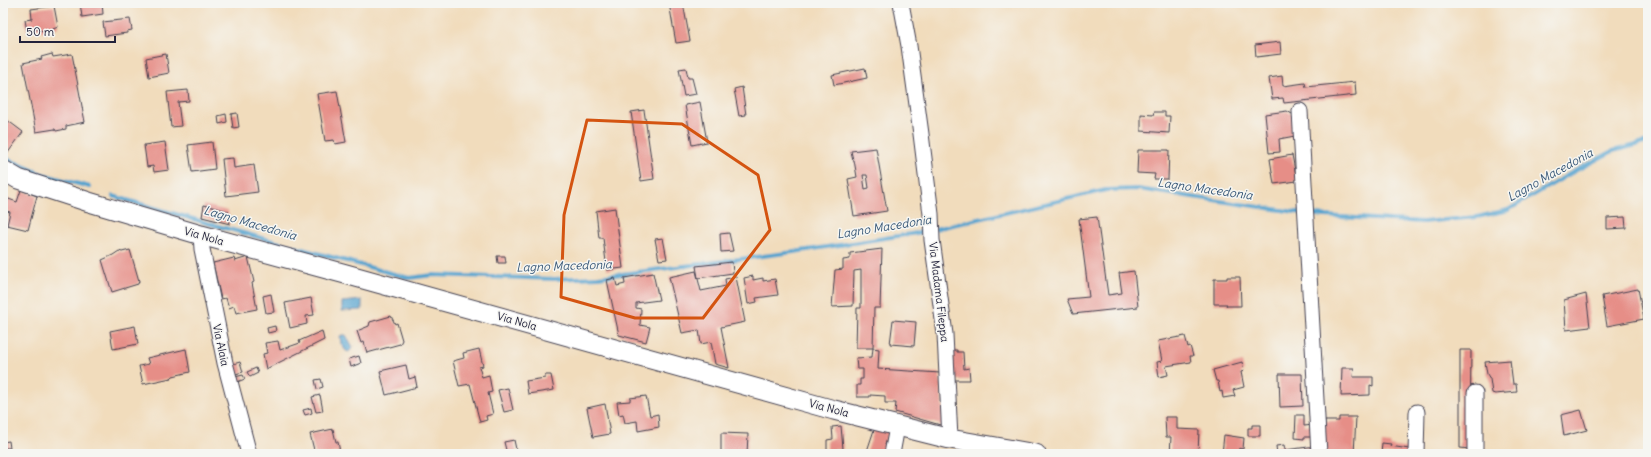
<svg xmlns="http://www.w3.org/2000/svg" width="1651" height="457" viewBox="0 0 1651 457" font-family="Delius,sans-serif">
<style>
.water{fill:#55a3cf;stroke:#3c6285}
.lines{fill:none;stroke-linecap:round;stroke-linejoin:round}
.stream{stroke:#55a3cf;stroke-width:4}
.building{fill:#e68e87;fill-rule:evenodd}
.minor-casing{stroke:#413e4e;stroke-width:17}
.tertiary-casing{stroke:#413e4e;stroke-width:21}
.minor{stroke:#fff;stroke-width:15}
.tertiary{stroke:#fff;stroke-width:19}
.marked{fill:none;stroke:#d45411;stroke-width:3;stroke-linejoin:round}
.labels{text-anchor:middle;stroke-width:3;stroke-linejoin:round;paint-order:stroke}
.street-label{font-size:11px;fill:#22223b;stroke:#f6f6f2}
.water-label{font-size:12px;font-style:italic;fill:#365676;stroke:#f6f6f2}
</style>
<rect width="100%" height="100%" fill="#f6f6f2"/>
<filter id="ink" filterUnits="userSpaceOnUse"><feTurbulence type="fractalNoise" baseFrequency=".025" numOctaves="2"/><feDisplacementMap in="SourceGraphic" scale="8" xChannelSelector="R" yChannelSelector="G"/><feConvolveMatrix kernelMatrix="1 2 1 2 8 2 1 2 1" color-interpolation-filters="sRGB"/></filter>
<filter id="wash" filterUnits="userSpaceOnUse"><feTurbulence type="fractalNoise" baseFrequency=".012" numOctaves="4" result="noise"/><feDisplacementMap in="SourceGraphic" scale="16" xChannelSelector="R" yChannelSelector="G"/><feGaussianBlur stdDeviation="0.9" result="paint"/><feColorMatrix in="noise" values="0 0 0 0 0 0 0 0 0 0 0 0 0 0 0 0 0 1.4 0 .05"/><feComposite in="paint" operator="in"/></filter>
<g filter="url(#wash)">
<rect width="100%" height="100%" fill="#f1dcbc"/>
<g class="water">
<polygon points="362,300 362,310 342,311 342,302"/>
<polygon points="343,335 346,335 353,347 349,352 346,351 341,344 340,336"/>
</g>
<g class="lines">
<g class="stream">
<polyline points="3,157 42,174 90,187"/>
<polyline points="113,196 214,225 409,278 433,275 554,279 598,277 794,252 911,234 928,231"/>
<polyline points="1309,214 1325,216 1423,222 1477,217 1508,210 1573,172 1613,151 1648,142"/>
<polyline points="935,229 1106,190 1138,189 1302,213"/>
</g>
</g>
<g id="blocks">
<g class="building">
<polygon points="80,3 102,3 103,14 82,17"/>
<polygon points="669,3 683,3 690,41 676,43"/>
<polygon points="54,6 58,27 46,32 36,29 27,31 25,20 32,19 31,9"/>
<polygon points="130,19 132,30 127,31 127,33 105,36 103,22"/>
<polygon points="1280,42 1281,54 1256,57 1255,45"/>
<polygon points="52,54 53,57 72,54 85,122 66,126 66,129 56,131 55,129 36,132 23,63 42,59 41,57"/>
<polygon points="166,54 169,73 149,77 146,58"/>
<polygon points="686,68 688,78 692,78 696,94 684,96 679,69"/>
<polygon points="865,68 867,78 834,85 832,75"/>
<polygon points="1282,76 1283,86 1305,83 1306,87 1355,82 1356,95 1284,103 1283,98 1272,99 1269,78"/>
<polygon points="742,87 746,115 739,116 734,89"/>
<polygon points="188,90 189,101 178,102 181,126 171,127 167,92"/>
<polygon points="337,91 346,142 335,144 334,140 325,141 317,94"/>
<polygon points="700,102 707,142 692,145 685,105"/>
<polygon points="644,110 654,179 641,181 631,112"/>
<polygon points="1287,111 1297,117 1300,135 1279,139 1280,152 1269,153 1265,114"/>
<polygon points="1154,112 1165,112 1165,116 1170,116 1169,133 1141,131 1141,114 1153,115"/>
<polygon points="237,113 239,127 233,128 231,114"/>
<polygon points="226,114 227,122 219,124 218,116"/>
<polygon points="3,117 23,132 7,154 3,151"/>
<polygon points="165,142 169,170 154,172 153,166 147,167 144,145"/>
<polygon points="212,142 215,169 192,172 188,145"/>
<path d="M876 148 887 211 854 216 848 179 857 177 854 160H853L851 151ZM863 175H867L869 188 865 189Z"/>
<polygon points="1138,150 1169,150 1168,179 1154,179 1155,174 1137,173"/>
<polygon points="1292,155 1297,181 1274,184 1270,159"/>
<polygon points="233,158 234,168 254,165 258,192 226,196 222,159"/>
<polygon points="21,190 37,196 28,230 7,225 10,212 3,210 3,197 17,202"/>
<polygon points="204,205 228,211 230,224 202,217"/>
<polygon points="615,208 623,268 607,270 603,238 599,238 596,211"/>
<polygon points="1097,217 1108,295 1122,293 1119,273 1134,271 1138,307 1073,314 1067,299 1089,297 1079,219"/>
<polygon points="1625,217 1626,228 1607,229 1607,218"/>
<polygon points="729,233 733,251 721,252 720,234"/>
<polygon points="663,238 667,259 659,260 655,239"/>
<polygon points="882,249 880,308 874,308 873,348 856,348 857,308 861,308 861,270 854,271 853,306 832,307 835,270 843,269 843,260 850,259 850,253"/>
<polygon points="130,250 139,281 138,284 112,292 102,260 113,255 119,251 122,252"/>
<polygon points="497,256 505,256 506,263 498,263"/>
<polygon points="248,257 254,282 252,283 257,309 236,313 234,306 229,308 226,298 221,299 213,263 234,258 235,261"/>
<polygon points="732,262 733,273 698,278 696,266"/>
<polygon points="696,271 701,291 726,286 725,279 736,277 745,322 721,327 729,368 715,364 711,342 701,344 699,330 682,333 669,277"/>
<polygon points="653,273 659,300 636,303 636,308 641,309 640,325 650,327 646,342 619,335 607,280 615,278 617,286 625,284 624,278"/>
<polygon points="753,276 753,280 763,278 763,281 775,279 778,295 756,298 757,302 748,304 744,278"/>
<polygon points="1227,277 1240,277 1241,306 1226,306 1227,304 1214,304 1214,279 1227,279"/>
<polygon points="1638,289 1644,319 1607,326 1602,296"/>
<polygon points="271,294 274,312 266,313 263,296"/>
<polygon points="1586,294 1590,327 1566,330 1564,300"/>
<polygon points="311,298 314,315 306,316 307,324 290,328 285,303"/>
<polygon points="391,316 395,324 397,323 402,340 400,344 367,353 364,342 361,343 357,331 369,326 370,322"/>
<polygon points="893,320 916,322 914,346 890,344"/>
<polygon points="135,326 138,344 113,349 110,331"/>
<polygon points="275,326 276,331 268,333 267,328"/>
<polygon points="322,331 324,340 266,369 263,354 267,353 265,343 278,341 280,350 300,343 299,341"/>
<polygon points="1185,336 1188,347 1190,346 1193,356 1190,356 1191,362 1166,366 1168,375 1159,377 1157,362 1162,361 1158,341"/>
<polygon points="873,348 879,349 878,369 940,373 944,426 895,412 896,403 885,403 885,396 870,395 870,397 857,397 857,385 860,385 860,379 863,379 863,369 857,369 856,358 872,357"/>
<polygon points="186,349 190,372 173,376 171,378 143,384 139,366 149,364 147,358"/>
<polygon points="479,349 483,366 479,367 482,377 489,375 492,392 488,393 493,414 486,416 487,420 480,422 470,384 459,386 453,361 464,358 463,353"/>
<polygon points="950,350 957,350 957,352 963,352 964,369 969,368 970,380 951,380"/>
<polygon points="1460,350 1471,350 1470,449 1460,448"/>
<polygon points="359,356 361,363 351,367 349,359"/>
<polygon points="1510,360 1513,384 1516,384 1517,392 1495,394 1492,393 1490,379 1487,374 1485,362"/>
<polygon points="240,362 243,372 235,374 233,364"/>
<polygon points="1242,362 1244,371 1241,372 1244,387 1233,390 1235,396 1223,398 1222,391 1220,392 1218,381 1216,381 1213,370"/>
<polygon points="406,365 409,379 415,377 417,387 386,395 380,371"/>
<polygon points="256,368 258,373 250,377 247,372"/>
<polygon points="1342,368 1354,368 1353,377 1373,377 1373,386 1370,385 1370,395 1341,396"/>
<polygon points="1279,374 1302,374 1303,406 1280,407"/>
<polygon points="243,375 245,379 237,382 235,377"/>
<polygon points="545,375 551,375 554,390 528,394 526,381 545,378"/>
<polygon points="321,379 323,387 317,389 315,380"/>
<polygon points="508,388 513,410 504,412 498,390"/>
<polygon points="320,395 323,411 316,412 312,397"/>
<polygon points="646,396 650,416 658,414 659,427 638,431 637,421 625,423 623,414 619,415 617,402 630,401 630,398"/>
<polygon points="605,404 610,434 593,437 587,408"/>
<polygon points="311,408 312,413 305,415 303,410"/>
<polygon points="1581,410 1587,430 1564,436 1561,415"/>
<polygon points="1296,415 1304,415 1304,426 1314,425 1315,437 1304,437 1304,439 1295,438"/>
<polygon points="1165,417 1177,417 1177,429 1199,430 1198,454 1170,454 1171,437 1166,437"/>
<polygon points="1339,417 1356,417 1354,454 1323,454 1325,421 1339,421"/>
<polygon points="1252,425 1260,425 1260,436 1248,436 1248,428 1252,428"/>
<polygon points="841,426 843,449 827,450 827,440 833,439 832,427"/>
<polygon points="875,427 890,430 885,445 888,445 888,454 866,454"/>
<polygon points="333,429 336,442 338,442 340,452 330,454 315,454 310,434"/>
<polygon points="721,433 748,434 747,454 721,454"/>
<polygon points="1224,435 1244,438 1243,449 1239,448 1238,454 1222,454"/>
<polygon points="514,440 517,454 507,454 504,442"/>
<polygon points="9,441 10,448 3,448 3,442"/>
<polygon points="1382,443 1391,444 1390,446 1409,449 1409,454 1381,454"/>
<polygon points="1284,445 1285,450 1316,446 1316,454 1277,454 1276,446"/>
</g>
</g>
</g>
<g filter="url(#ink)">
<use href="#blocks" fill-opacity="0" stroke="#413e4e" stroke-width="1"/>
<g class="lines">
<defs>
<g id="minor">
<polyline points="901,3 909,46 921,134 931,214 932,240 945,334 950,439"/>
<polyline points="1300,111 1319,454"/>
<polyline points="201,235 202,249 225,363 249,454"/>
<polyline points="1475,393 1475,454"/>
<polyline points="892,454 897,427"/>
<polyline points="1416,454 1417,412"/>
</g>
<polyline id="tertiary" points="3,170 18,179 89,202 201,235 342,273 834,410 950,439 1036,454"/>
</defs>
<use href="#minor" class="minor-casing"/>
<use href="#tertiary" class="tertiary-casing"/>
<use href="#minor" class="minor"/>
<use href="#tertiary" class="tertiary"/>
</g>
</g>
<path class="marked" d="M587 120 682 124 758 175 770 230 703 318H635L561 297 564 215Z"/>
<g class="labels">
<g class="street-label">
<text transform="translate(204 236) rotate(16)" y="4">Via Nola</text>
<text transform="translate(939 292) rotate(83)" y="4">Via Madama Fileppa</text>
<text transform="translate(517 321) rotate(16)" y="4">Via Nola</text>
<text transform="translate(221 345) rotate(78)" y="4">Via Alaia</text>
<text transform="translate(829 408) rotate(15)" y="4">Via Nola</text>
</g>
<g class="water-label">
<text transform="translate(1550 175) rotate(-29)" y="4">Lagno Macedonia</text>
<text transform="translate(1205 189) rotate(8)" y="4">Lagno Macedonia</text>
<text transform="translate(250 223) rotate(16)" y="4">Lagno Macedonia</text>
<text transform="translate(884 227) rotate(-9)" y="4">Lagno Macedonia</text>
<text transform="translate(564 266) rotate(-2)" y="4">Lagno Macedonia</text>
</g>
</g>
<rect width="1651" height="457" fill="none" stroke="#f6f6f2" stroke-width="16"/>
<path d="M20 36v6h95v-6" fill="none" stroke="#22223b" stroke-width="2"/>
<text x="26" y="36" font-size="12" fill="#22223b" stroke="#f6f6f2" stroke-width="3" paint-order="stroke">50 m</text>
</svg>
